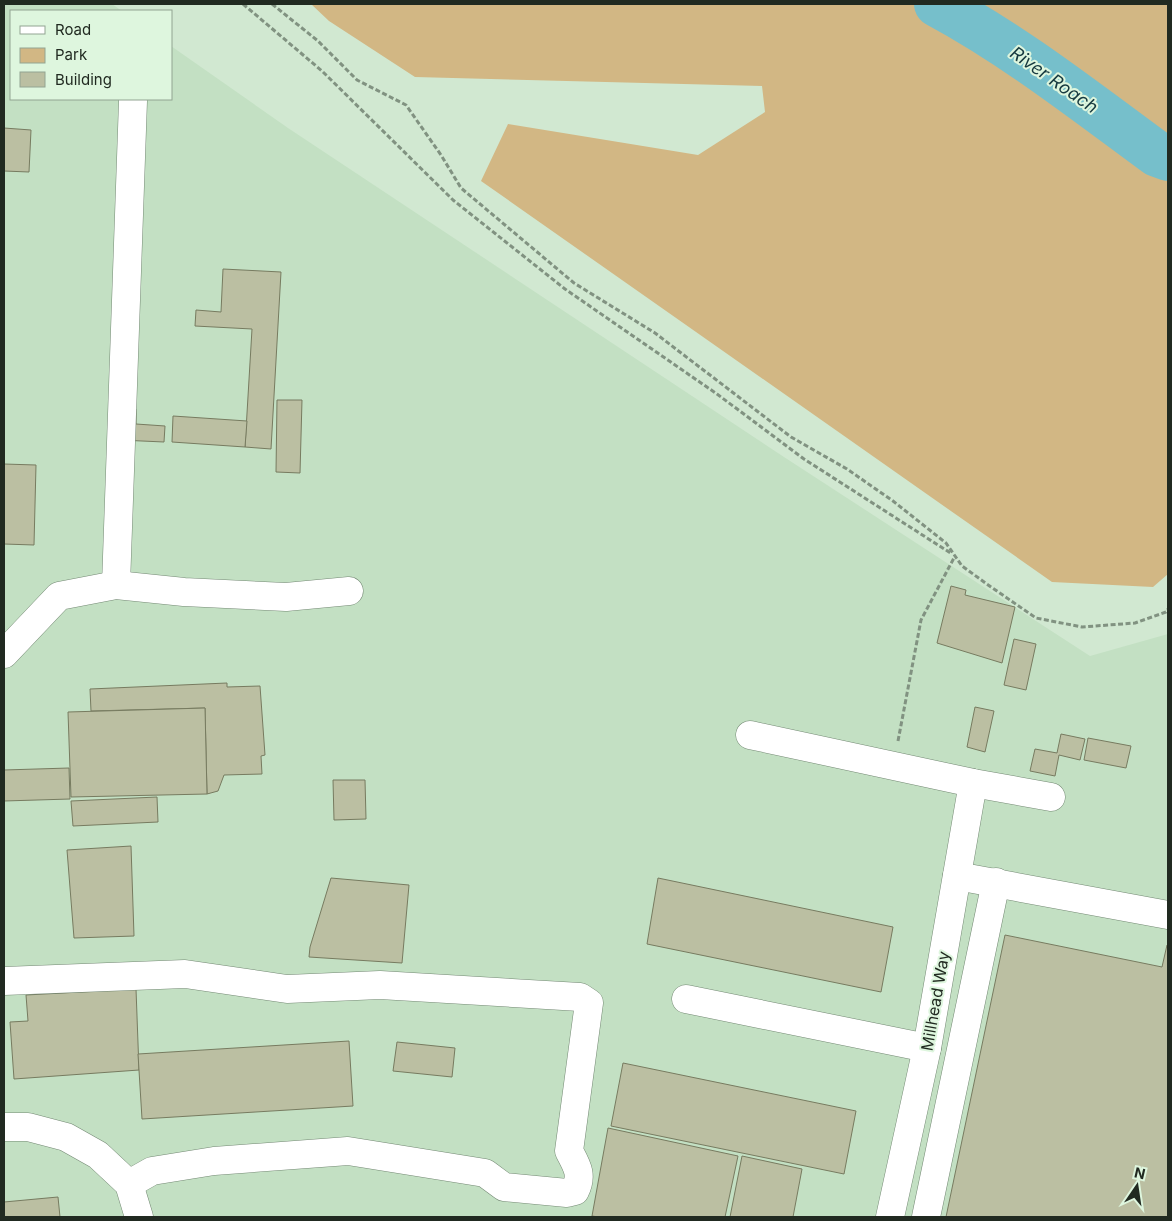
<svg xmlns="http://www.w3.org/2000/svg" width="1172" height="1221" viewBox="0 0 1172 1221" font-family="Inter,sans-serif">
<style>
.built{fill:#c3e0c3}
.green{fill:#d2b784}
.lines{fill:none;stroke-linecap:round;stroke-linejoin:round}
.river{stroke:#76bfcb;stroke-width:46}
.building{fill:#bbbfa2;stroke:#777b60}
.minor-casing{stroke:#748974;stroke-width:29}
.path{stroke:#819281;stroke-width:3;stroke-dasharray:5 2.5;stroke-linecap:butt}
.minor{stroke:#fff;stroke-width:28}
.labels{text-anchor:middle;stroke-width:4;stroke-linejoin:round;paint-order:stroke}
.street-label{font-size:16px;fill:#212a21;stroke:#def6de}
.water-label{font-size:18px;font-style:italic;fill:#173a40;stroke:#def6de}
</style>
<rect width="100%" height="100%" fill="#d1e8d1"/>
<polygon class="built" points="4,4 112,4 122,11 11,11 11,99 171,99 171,46 288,128 784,457 1090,656 1168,634 1168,1217 4,1217"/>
<polygon class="green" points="311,4 1168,4 1168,574 1153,587 1052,582 481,181 508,124 698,155 765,112 762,86 415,77 329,21"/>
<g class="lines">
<path class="river" d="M937 4C1015 46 1086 102 1157 154L1168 158"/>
</g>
<g class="building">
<polygon points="4,128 31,130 29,172 4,171"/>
<polygon points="223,269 281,272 271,449 245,447 252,329 195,326 196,310 221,312"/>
<polygon points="277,400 302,400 300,473 276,472"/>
<polygon points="122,408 136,409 136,424 165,426 164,442 120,440"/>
<polygon points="173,416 247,421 245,447 172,442"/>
<polygon points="4,464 36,465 34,545 4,544"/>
<polygon points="951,586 966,590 965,595 1015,607 1002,663 937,643"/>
<polygon points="1014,639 1036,644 1026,690 1004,685"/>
<polygon points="227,683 227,687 260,686 265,755 261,756 262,774 224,775 218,791 207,794 205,708 91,711 90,689"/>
<polygon points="975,707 994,711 985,752 967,747"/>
<polygon points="205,708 207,794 71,797 68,712"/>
<polygon points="1061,734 1085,739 1080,760 1059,755 1055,776 1030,771 1035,749 1057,753"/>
<polygon points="1088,738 1131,746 1126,768 1084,760"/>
<polygon points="69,768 70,799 4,801 4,770"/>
<polygon points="333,780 365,780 366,819 334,820"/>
<polygon points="157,797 158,822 73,826 71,801"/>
<polygon points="131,846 134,936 74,938 67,850"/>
<polygon points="331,878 409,885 402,963 309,957 310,947"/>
<polygon points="658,878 893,927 881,992 647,944"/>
<polygon points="1005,935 1162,967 1167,945 1168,946 1168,1217 946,1217"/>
<polygon points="136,989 139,1070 14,1079 10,1022 28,1021 26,995"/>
<polygon points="349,1041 353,1106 142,1119 138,1054"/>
<polygon points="397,1042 455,1048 452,1077 393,1071"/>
<polygon points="623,1063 856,1111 844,1174 611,1126"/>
<polygon points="608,1128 738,1156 725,1217 598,1217 592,1216"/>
<polygon points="742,1156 802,1169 793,1217 730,1217"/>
<polygon points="58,1197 60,1217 4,1217 4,1202"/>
</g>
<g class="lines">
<defs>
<g id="minor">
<polyline points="116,585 133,101"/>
<polyline points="4,654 59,596 116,585 184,592 286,597 349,591"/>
<polyline points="750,735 973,783 1051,797"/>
<polyline points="957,876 1168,915"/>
<path d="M4 981 185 974 287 989 380 985 580 997 589 1003 569 1151C577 1166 583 1175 575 1191L567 1193 504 1187 485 1173 348 1151 214 1161 152 1171 129 1184"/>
<polyline points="686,999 927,1048"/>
<polyline points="4,1127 28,1127 66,1137 98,1155 129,1184 139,1217"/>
<polyline points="890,1217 927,1048 973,783"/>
<polyline points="926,1217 996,882"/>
</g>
</defs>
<use href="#minor" class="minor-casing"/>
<g class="path">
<polyline points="243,4 322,71 453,200 565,289 717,394 804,459 952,554"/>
<polyline points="272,4 318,41 357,80 406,105 441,155 461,188 574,283 655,333 791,437 847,469 893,501 946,543 962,566 991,587 1036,618 1082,627 1135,623 1166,612 1168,609"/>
<polyline points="898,741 921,620 955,556"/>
</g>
<use href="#minor" class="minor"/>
</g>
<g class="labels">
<g class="street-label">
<text transform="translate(935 1001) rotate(-80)" y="6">Millhead Way</text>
</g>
<g class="water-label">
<text transform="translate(1054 80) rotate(35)" y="6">River Roach</text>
</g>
</g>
<rect width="1172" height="1221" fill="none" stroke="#212a21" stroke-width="10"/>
<rect x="10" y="10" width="162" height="90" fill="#def6de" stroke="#92a492"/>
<rect x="20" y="26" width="25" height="8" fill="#ffffff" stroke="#92a492"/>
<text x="55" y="35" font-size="15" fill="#212a21">Road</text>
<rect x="20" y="48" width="25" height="15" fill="#d2b784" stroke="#92a492"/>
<text x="55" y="60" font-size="15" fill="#212a21">Park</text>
<rect x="20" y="72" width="25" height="15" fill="#bbbfa2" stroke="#92a492"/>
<text x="55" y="85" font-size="15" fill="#212a21">Building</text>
<g transform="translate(1137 1186) rotate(13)" stroke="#def6de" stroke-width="4" paint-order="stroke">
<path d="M0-4L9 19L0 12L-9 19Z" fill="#212a21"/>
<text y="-8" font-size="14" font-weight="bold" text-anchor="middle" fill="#212a21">N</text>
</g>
</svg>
